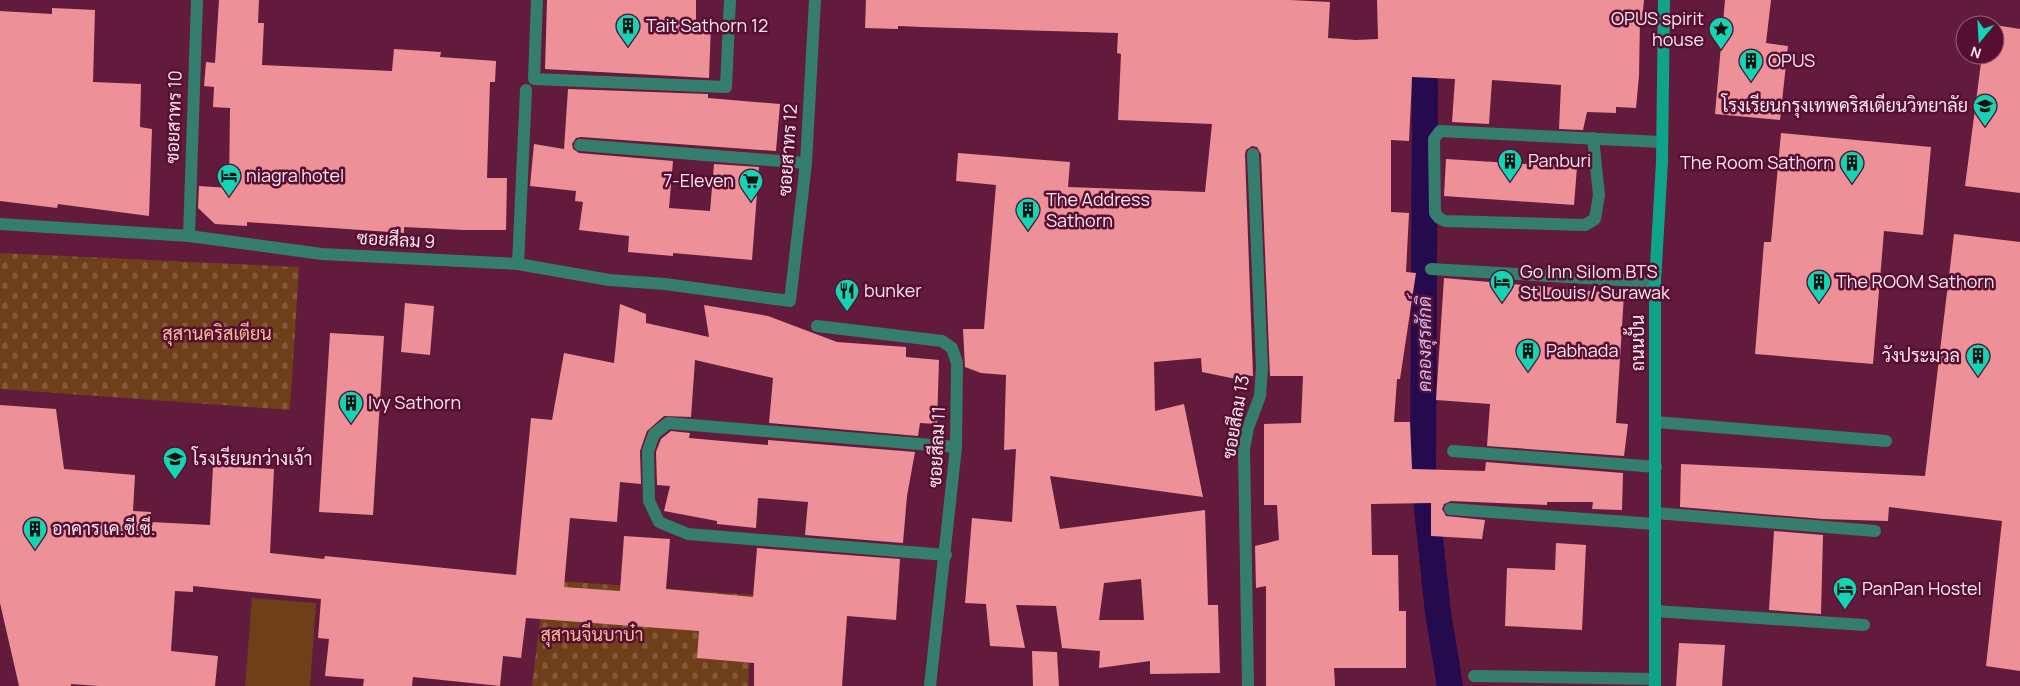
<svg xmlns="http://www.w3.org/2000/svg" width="2020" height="686" viewBox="0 0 2020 686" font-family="Manrope,Sarabun,sans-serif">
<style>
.cemetery{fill:url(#cemetery-stones)}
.pitch{fill:#6f3f19}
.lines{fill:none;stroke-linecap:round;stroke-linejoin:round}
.canal{stroke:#260a4e;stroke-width:26}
.building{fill:#ee9097;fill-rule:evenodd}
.street{stroke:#357e6d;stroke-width:12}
.secondary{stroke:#0fa389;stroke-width:12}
.labels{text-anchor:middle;stroke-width:5;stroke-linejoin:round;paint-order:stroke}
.poi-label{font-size:18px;fill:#fbe8ee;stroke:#560f32;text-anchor:start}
.street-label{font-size:18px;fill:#fbe8ee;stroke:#560f32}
.park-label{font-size:18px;fill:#f8bd95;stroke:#560f32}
.water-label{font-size:19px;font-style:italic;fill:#c8b9f5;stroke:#560f32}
</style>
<defs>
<pattern id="cemetery-stones" width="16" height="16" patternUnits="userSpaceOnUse" patternTransform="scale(1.25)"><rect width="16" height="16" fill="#6f3f19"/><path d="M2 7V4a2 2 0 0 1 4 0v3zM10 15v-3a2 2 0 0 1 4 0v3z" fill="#845b3b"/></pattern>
</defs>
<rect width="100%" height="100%" fill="#621b3c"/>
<g class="cemetery">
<polygon points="0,253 299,267 290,410 0,389"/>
<polygon points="545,580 753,595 748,686 532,686"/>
</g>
<polygon class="pitch" points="252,598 316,603 310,686 245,686"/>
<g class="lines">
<polyline class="canal" points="1420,0 1425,87 1423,471 1438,613 1450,686"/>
</g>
<g class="building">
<polygon points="219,0 259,0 258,23 264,23 262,65 392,71 394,49 441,52 440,57 496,61 495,82 490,82 487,178 507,178 506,230 464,230 404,227 404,233 247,222 247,226 215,224 198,208 199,186 229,188 230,108 213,107 214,87 204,86 206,62 215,63"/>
<polygon points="547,0 696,0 696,23 711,24 709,78 545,69"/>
<path d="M866 0H1290L1330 2 1328 38 1356 40 1378 39 1377 0H1644L1642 20H1640L1639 76 1636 108 1616 107V113L1587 112 1583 130 1559 129 1561 85 1492 80 1489 124 1452 122 1455 79 1412 77 1409 141 1391 140V212L1409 213 1406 272 1416 273 1400 379H1397L1394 422H1410L1412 469 1485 471 1486 462 1623 473 1622 510 1592 509 1593 502H1547V505L1451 501 1444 504 1442 509 1446 516 1485 520 1482 539 1431 536V503L1371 504 1372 555H1398L1399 611H1406V668H1334L1335 686H1266V586L1256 588 1255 546 1279 540 1277 505H1264V424L1301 423 1303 376H1270L1261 154 1257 147 1252 146 1246 150 1245 154 1253 376 1241 375V380L1202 372 1201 358 1154 362 1155 411 1184 404 1203 497 1050 476 1060 529 1205 510 1208 605H1218L1220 673 1150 674V661L1099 668 1100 651 1062 648 1056 606 1016 605 1025 648 990 646 986 604 965 603 972 518 1012 522 1016 449 1004 450 1006 375 981 373 965 367 963 329H984L996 185 956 181 958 153 1070 162 1068 187 1205 192 1212 124 1118 120 1121 54 1117 53 1118 33 922 27 898 26V29L865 28ZM1141 579 1144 620H1099L1104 583Z"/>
<polygon points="1725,0 1771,0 1766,43 1788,46 1780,120 1715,114"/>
<polygon points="52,8 95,10 93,82 141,84 140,127 152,129 149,216 58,204 57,208 0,201 0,11 52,14"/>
<polygon points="1995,25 2020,29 2020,193 1965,186 1982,55 1995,55"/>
<polygon points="568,89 708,94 708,98 780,104 776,151 581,137 576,138 572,144 573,149 579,153 673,161 669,208 710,211 714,164 759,167 752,260 673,253 673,256 628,252 629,236 579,230 583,202 575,201 576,191 530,186 534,144 564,149"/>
<polygon points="1781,133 1931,147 1923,235 1884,231 1873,364 1755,354 1764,242 1771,242"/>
<polygon points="1446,159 1577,167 1574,205 1444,196"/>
<polygon points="1954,234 2020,242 2020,671 1986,666 2002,521 1889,507 1888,521 1823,519 1680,507 1681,464 1925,476"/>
<polygon points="1444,278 1624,294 1616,423 1628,424 1624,456 1487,446 1490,404 1436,400"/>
<polygon points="405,303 434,306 430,355 401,352"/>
<polygon points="620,304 646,314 646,323 709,337 704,305 768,316 837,342 906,347 906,357 939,360 937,424 920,423 918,436 769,423 773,378 695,360 691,417 664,416 647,431 640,451 641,484 620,482 617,522 570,518 564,587 620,591 624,536 670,539 666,589 753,597 757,548 900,559 896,620 847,616 842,686 754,686 754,663 697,658 699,631 526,618 521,658 503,656 500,686 413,677 412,686 363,686 364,679 325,676 329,639 318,638 321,599 193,586 193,592 175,591 171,651 218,656 215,686 99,686 71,684 71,686 19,686 0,603 0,405 56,409 64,469 135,475 133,511 151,512 150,522 210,525 213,466 274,469 270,553 324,559 325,556 516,575 531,418 552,420 564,353 614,363"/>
<polygon points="330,333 384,336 373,515 319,512"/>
<polygon points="671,431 690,433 689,438 768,445 768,440 915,452 907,496 903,543 805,535 808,502 758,498 756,528 717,524 717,521 664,511 670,486 657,485 656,452 661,439"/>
<polygon points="1774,531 1823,535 1821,614 1769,610"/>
<polygon points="1556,543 1586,545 1582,630 1505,626 1507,568 1555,570"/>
<polygon points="1679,643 1725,645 1722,686 1676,686"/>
<polygon points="1032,651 1057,652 1059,686 1033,686"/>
</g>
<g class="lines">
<g class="street">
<polyline points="537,0 534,79 726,87 730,0"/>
<polyline points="1593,138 1599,195 1595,219 1585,225 1445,221 1439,218 1435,213 1434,139 1440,131 1662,142"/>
<polyline points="580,145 806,163"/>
<polyline points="0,224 189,236 322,254 518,264 609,280 665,284 790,301 806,163 815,0"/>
<polyline points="189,236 197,0"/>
<polyline points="518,264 526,90"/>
<polyline points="1431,269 1655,282"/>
<polyline points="817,326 942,341 952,348 957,363 956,447 930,686"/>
<polyline points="1656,422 1886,441"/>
<polyline points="1453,451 1656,467"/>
<polyline points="1450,509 1655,524"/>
<polyline points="1656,513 1875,531"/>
<polyline points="946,555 688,534 659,522 649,501 648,451 654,434 668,423 956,447"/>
<polyline points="1655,611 1864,625"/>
<polyline points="1474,676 1655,679"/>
<polyline points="1248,686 1244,449 1248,428 1260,396 1262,368 1253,154"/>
</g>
<polyline class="secondary" points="1655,686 1655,282 1662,162 1664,0"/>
</g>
<defs>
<symbol id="building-pin" viewBox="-11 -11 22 30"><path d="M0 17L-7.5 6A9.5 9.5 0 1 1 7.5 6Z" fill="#14d5b3" stroke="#560f32"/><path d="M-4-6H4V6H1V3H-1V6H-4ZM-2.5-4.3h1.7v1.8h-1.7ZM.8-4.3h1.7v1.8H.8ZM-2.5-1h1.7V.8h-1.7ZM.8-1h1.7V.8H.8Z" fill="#111"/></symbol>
<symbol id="sight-pin" viewBox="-11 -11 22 30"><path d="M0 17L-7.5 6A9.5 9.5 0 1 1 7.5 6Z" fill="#14d5b3" stroke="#560f32"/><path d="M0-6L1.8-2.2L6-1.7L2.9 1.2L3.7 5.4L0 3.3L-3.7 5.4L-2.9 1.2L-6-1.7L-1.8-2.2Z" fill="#111"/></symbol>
<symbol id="school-pin" viewBox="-11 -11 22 30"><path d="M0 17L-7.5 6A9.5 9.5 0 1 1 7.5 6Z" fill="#14d5b3" stroke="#560f32"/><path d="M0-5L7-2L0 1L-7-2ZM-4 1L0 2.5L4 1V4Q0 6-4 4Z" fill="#111"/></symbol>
<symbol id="hotel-pin" viewBox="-11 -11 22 30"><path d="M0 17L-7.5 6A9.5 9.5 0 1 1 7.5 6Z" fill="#14d5b3" stroke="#560f32"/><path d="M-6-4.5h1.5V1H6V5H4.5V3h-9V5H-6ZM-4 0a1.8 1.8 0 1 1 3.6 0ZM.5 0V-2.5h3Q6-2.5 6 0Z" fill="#111"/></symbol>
<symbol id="supermarket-pin" viewBox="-11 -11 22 30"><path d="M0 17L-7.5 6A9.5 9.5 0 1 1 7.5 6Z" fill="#14d5b3" stroke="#560f32"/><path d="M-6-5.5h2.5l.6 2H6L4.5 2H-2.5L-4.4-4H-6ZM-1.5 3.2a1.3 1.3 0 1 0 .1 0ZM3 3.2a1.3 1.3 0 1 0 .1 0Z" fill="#111"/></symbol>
<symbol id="restaurant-pin" viewBox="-11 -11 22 30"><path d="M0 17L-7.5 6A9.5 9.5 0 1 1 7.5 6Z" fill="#14d5b3" stroke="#560f32"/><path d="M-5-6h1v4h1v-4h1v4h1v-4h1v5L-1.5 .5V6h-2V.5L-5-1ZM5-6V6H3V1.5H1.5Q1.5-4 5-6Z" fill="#111"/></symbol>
</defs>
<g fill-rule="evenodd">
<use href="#building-pin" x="614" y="12" width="28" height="38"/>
<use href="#sight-pin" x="1707" y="15" width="28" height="38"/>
<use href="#building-pin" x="1737" y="47" width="28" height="38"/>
<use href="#school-pin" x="1971" y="92" width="28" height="38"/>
<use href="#building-pin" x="1496" y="147" width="28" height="38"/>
<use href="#building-pin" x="1838" y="149" width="28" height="38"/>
<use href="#hotel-pin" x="215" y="162" width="28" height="38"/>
<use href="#supermarket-pin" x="737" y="167" width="28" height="38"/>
<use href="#building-pin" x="1014" y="196" width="28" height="38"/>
<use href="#hotel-pin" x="1488" y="268" width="28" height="38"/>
<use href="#building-pin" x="1805" y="268" width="28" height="38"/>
<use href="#restaurant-pin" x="833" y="277" width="28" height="38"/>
<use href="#building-pin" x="1514" y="337" width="28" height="38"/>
<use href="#building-pin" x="1964" y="342" width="28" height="38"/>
<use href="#building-pin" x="337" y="389" width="28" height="38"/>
<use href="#school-pin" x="161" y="445" width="28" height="38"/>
<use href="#building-pin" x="21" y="515" width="28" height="38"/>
<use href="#hotel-pin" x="1831" y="575" width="28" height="38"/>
</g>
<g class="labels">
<g class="poi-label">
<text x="1704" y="25" text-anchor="end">OPUS spirit<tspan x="1704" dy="21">house</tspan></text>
<text x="646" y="32">Tait Sathorn 12</text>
<text x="1768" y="67">OPUS</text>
<text x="1968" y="112" text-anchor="end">โรงเรียนกรุงเทพคริสเตียนวิทยาลัย</text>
<text x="1528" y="167">Panburi</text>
<text x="1834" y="169" text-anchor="end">The Room Sathorn</text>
<text x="246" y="182">niagra hotel</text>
<text x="734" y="187" text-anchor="end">7-Eleven</text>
<text x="1046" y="206">The Address<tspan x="1046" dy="21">Sathorn</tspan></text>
<text x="1520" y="278">Go Inn Silom BTS<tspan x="1520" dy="21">St Louis / Surawak</tspan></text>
<text x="1836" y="288">The ROOM Sathorn</text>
<text x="864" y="297">bunker</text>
<text x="1546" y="357">Pabhada</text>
<text x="1960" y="362" text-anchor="end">วังประมวล</text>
<text x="368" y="409">Ivy Sathorn</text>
<text x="192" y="465">โรงเรียนกว่างเจ้า</text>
<text x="52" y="535">อาคาร เค.ซี.ซี.</text>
<text x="1862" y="595">PanPan Hostel</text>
</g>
<g class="street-label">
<text transform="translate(174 117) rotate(-88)" y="6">ซอยสาทร 10</text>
<text transform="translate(788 150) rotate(-86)" y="6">ซอยสาทร 12</text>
<text transform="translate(396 240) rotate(3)" y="6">ซอยสีลม 9</text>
<text transform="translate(1638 343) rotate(-90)" y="6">ถนนปั้น</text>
<text transform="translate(1236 417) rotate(-80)" y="6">ซอยสีลม 13</text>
<text transform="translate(937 447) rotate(-87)" y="6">ซอยสีลม 11</text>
</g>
<g class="park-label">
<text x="217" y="340">สุสานคริสเตียน</text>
<text x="592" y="641">สุสานจีนบาบ๋า</text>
</g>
<g class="water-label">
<text transform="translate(1424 344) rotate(-90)" y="7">คลองสุรศักดิ์</text>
</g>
</g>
<g transform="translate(1980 40) rotate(198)"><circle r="24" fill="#560f32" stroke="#98667d"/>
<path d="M0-4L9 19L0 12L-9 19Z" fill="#14d5b3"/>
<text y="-8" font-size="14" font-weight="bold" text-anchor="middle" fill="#fbe8ee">N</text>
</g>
</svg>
